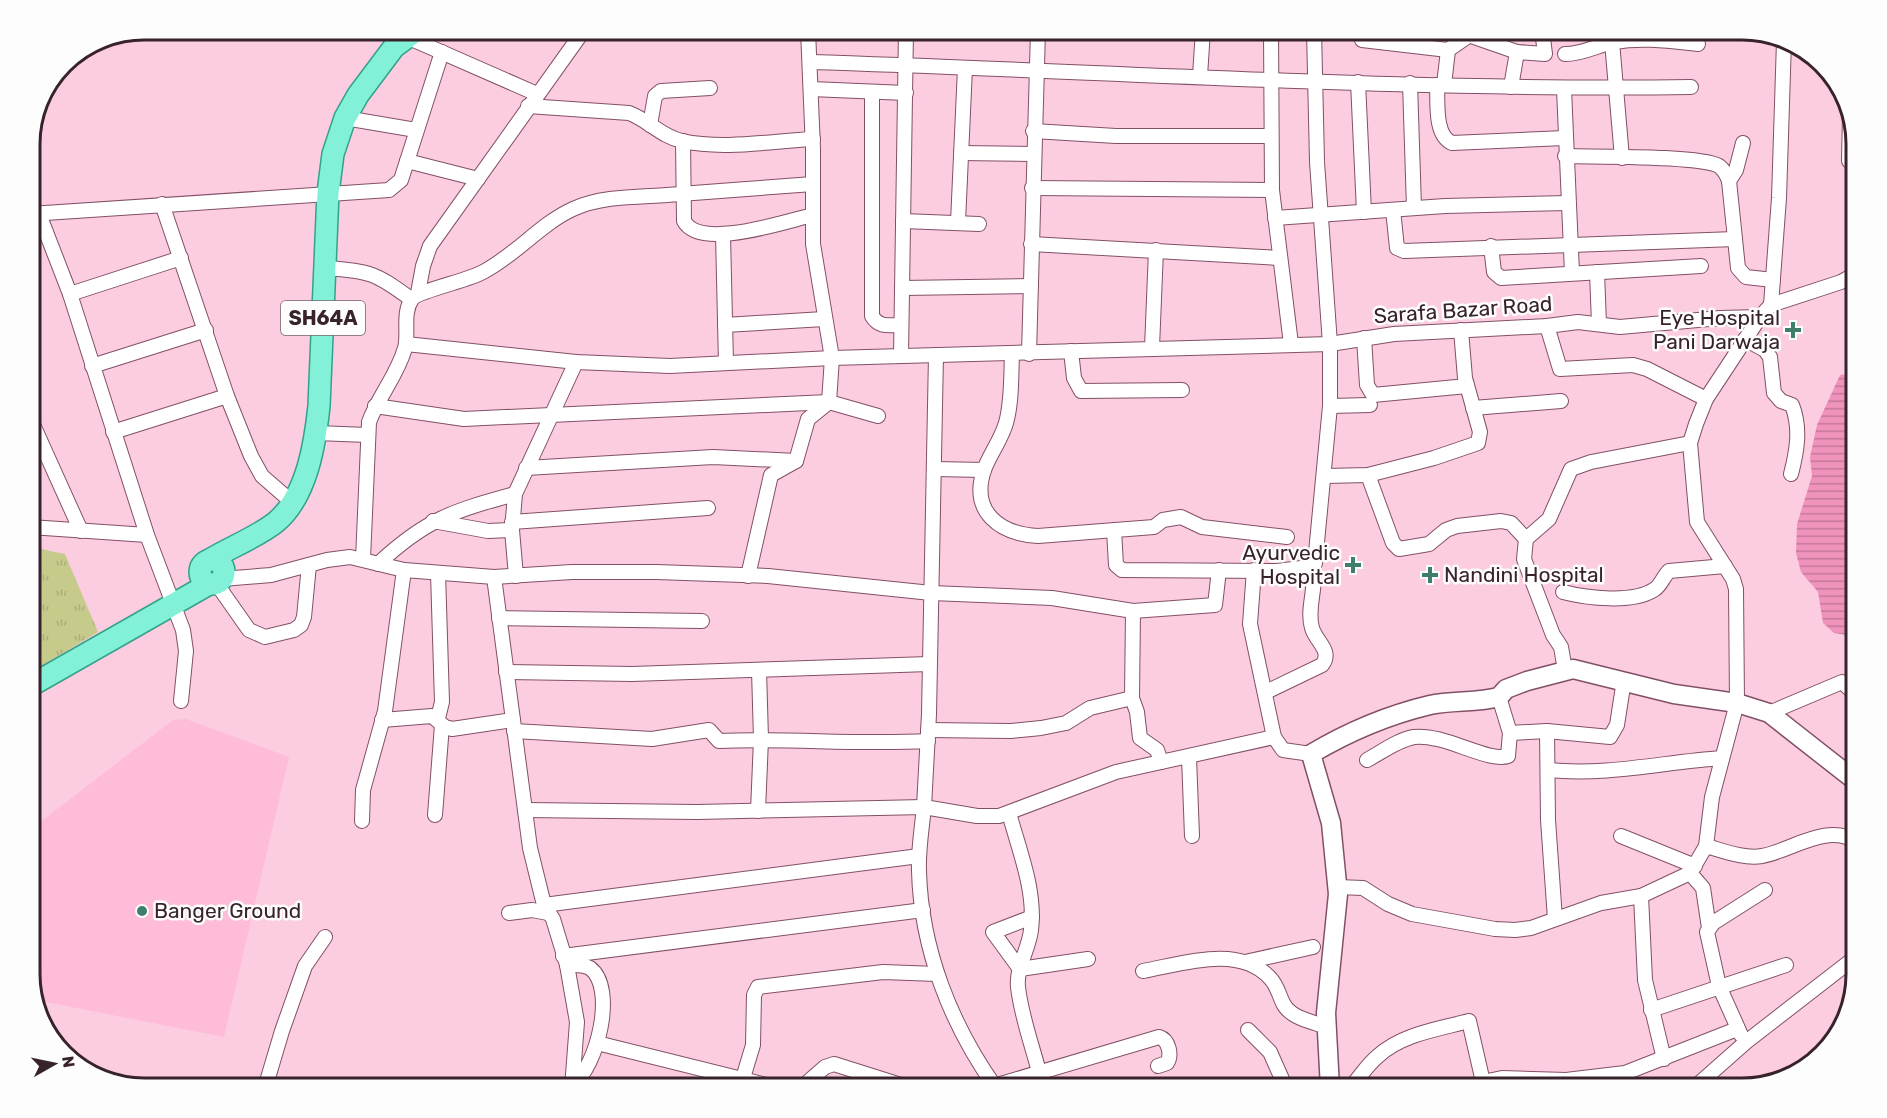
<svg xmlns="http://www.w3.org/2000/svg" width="1887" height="1118" viewBox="0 0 1887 1118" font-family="Rubik,sans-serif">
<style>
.built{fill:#febcd8}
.grass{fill:url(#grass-tufts)}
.water{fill:url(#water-rules)}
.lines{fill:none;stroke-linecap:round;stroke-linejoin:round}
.street-casing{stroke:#825066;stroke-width:16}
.secondary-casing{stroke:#825066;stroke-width:21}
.primary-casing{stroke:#33a28a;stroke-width:24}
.street{stroke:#fff;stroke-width:14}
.secondary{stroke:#fff;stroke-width:18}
.primary{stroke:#83f1d7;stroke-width:21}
.poi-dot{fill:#3f7e6c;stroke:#fdfdfd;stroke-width:2}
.labels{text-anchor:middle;stroke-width:5;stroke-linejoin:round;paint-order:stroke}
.shield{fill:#fdfdfd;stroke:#73646b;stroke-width:1.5}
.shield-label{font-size:20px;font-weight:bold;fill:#38232c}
.street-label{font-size:21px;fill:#38232c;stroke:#fdfdfd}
.poi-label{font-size:21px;fill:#38232c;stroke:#fdfdfd;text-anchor:end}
.rim{fill:none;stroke:#38232c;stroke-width:3}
</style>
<defs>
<pattern id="grass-tufts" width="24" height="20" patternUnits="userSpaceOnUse" patternTransform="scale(1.5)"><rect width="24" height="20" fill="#c6cb8c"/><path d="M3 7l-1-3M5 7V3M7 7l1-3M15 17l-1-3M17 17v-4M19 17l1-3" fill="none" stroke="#abae79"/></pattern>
<pattern id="water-rules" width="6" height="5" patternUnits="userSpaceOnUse" patternTransform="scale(1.5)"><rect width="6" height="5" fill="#f093bc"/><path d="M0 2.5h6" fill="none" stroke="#c37899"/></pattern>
</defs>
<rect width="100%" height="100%" fill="#fccde0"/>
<polygon class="built" points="186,719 289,757 224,1037 36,1000 30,981 30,841 35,826 173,720"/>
<polygon class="grass" points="30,547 65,554 98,632 30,673"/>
<polygon class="water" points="1857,373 1857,659 1846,635 1834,633 1823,623 1818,592 1801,572 1796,553 1797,524 1812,476 1810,457 1817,425 1840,375"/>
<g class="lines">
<defs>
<g id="street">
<polyline points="391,30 537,94"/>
<polyline points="1271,30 1272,190 1291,344"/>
<polyline points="1611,30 1622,158"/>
<polyline points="1468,35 1517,52"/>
<polyline points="1362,40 1448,50"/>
<path d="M1565 54C1584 54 1597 45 1614 42 1642 37 1670 41 1698 44"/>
<path d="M810 62C1104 71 1397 91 1691 87"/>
<polyline points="1200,76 1203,30"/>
<polyline points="1358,82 1364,212"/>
<polyline points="1410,83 1414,208"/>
<path d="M1437 85C1438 102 1434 135 1452 143L1565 138"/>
<polyline points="1444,85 1448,50 1477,30"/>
<polyline points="1511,87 1517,52 1545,54 1542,30"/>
<polyline points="811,89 906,93"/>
<polyline points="1564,89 1572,273"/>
<path d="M872 92V316C879 328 889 325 901 325"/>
<path d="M528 106 629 113C648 120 662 137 682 141 724 150 771 141 813 139"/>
<polyline points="1850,115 1849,161 1857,161"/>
<polyline points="345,118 416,130"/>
<polyline points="650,125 655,96 661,91 710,88"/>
<polyline points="1033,131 1116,136 1271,136"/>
<path d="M683 141 684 221C700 251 786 221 813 215"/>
<polyline points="961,153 1033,154"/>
<path d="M1565 156C1593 157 1700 155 1719 166 1724 170 1727 175 1729 181L1738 268 1746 277 1773 280"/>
<polyline points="407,161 478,179"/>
<polyline points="1729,181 1736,170 1743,143"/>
<polyline points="1032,188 1272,190"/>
<polyline points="162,204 227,396 251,456 262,476 293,503"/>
<polyline points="1393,210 1397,248 1404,251 1735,239"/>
<polyline points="30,214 389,190 401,180 442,52"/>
<polyline points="39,214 70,294 181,258"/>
<polyline points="1275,218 1445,206 1568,203"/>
<polyline points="903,221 979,224"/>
<polyline points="958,222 965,68"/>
<polyline points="723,235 726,363"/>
<polyline points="1031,244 1279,258"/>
<polyline points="1491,246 1494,272 1501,278 1701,266"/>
<path d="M326 268C372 272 374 272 411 299"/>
<polyline points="1597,272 1599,324"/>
<polyline points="902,288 1031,286"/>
<polyline points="418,293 423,266 430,246 584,30"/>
<polyline points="70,294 147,535 183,630 186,651 181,701"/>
<polyline points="1771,305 1779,198 1784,41"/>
<polyline points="725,325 824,319"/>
<polyline points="1547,326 1560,369 1633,365 1647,369 1706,399"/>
<polyline points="1364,338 1367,385 1373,395 1467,386"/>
<path d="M1745 339 1765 350 1770 357 1774 393 1781 401 1792 405C1801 428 1797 451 1791 474"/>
<polyline points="406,344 576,362 670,366 832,358 1330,344 1394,334 1547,326 1578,322 1620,327 1720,318 1760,317"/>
<polyline points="1152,348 1156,250"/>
<polyline points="1071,351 1074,378 1081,391 1182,390"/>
<path d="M1012 354C1011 376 1012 402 1006 423 1001 440 990 454 984 470 970 512 1000 534 1038 536L1154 527 1163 520 1181 517 1202 527 1287 537"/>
<polyline points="1029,354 1038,30"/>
<polyline points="936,355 929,714 924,807 977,816 999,816 1116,772 1274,737"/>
<polyline points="901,356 906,30"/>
<polyline points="92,366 206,330"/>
<polyline points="375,406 464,419 829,402 878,416"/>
<polyline points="1330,406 1370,405"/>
<polyline points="1473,408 1561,401"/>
<polyline points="30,418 81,531"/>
<polyline points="113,432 227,396"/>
<polyline points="316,433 368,435"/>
<polyline points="526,468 713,457 796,461"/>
<polyline points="934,469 984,470"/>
<polyline points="1368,475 1393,543 1399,549 1429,544 1446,530 1457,526 1501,521 1511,523 1526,539"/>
<polyline points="1325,476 1368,475 1434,458 1478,443 1480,432 1465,378 1461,330"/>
<polyline points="433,521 488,531 512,530"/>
<polyline points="512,522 708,508"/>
<polyline points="30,527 147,535"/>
<polyline points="1114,530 1116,565 1122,570 1277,571 1301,568 1315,563 1330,406 1330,344 1317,162 1314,30"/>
<path d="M363 559 369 422C379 395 397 376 405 348 409 333 402 313 412 299 418 291 470 280 483 272 516 255 540 224 573 209 601 196 637 197 667 195 716 191 764 188 813 184"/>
<path d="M378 564C426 519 453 511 515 494"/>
<polyline points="1254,570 1250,624 1274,737 1283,750 1311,754"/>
<polyline points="516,576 512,530 515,494 576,362"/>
<polyline points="748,576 771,475 796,461 808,419 829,402 832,358 813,244 813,149 808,30"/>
<polyline points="494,577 530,848 544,905 553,919 567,965 577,1022 572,1088"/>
<polyline points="222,579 271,575 327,560 350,557 404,570 494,577 572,572 656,572 768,576 931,593 1052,598 1133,611 1215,605 1219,570"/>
<polyline points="216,583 249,630 265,637 294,630 301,625 304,617 309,565"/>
<path d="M1563 592C1586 598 1634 604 1655 589 1661 585 1663 577 1669 571L1725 566"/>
<polyline points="1133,611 1132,698 1137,712 1140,738 1157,750 1161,762"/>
<polyline points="499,618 702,621"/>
<polyline points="1565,670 1561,647 1553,635 1524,559 1526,539 1549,519 1571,469 1591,462 1690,443"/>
<polyline points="506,672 632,674 929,664"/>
<path d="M1266 692 1322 665C1333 651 1316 642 1312 628 1306 607 1318 587 1312 566"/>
<polyline points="1769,713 1842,682 1857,696"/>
<polyline points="438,718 442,702 438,573"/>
<polyline points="382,720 432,716 445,727 452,729 513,720"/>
<polyline points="928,730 1011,731 1041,728 1066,723 1090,708 1132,698"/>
<path d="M514 731 652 739 709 730 719 741C789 738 858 745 928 741"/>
<polyline points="1547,731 1548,820 1555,919"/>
<polyline points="1510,733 1547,731 1610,737 1617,725 1624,680"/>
<polyline points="1189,757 1192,836"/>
<path d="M1367 760C1382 752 1397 740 1414 737 1443 733 1489 763 1508 756L1510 733 1499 697"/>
<path d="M1548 770C1608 776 1663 762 1722 758"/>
<path d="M525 810 697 812 924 807C922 828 918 850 919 871 921 949 951 1025 996 1088"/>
<polyline points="758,811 761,739 759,670"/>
<path d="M1009 813C1019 850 1036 891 1031 930 1029 949 1016 967 1018 987 1021 1015 1032 1045 1039 1072"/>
<polyline points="435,815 442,725"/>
<polyline points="362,821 363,790 385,711 404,570"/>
<polyline points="1621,836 1695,866"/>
<path d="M1706 846C1724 851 1744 859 1762 856 1791 851 1827 822 1857 842"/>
<polyline points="1690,873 1703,888 1709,928"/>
<polyline points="1338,887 1363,888 1388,904 1412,914 1495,929 1515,930 1531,928 1601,903 1641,896 1690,873 1706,846 1712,797 1737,703 1736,589 1733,579 1697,522 1690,443 1696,424 1706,399 1760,317 1771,305 1841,282 1857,273"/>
<polyline points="1641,896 1645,980 1664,1059"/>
<polyline points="544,905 919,856"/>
<polyline points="509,913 532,910 548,913"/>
<polyline points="1032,917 993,932 1020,969 1088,959"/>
<polyline points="563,956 923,910"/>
<polyline points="1245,962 1313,947"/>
<path d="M567 965C574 965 583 964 590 968 617 988 597 1067 573 1084"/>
<path d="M1143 971C1182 964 1239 944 1270 978 1277 985 1279 995 1283 1003 1290 1018 1311 1021 1326 1027"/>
<polyline points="1651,1010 1786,965"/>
<polyline points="1248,1030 1270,1052 1286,1088"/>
<polyline points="1741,1035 1719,986 1707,932 1713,923 1765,890"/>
<polyline points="597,1043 778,1088"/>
<path d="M994 1086 1159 1037C1169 1040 1172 1055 1167 1063L1158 1066"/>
<polyline points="265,1088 282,1031 305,966 325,937"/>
<polyline points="740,1088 753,1045 754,995 758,987 883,972 937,974"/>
<polyline points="801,1088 825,1067 834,1064 910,1088"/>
<polyline points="1100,1088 1115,1085"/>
<path d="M1350 1088C1360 1077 1367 1065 1378 1056 1402 1034 1439 1029 1469 1021L1483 1082"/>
<polyline points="1472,1088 1483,1082 1502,1078 1566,1080 1625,1073 1737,1029"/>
<polyline points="1694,1088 1746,1042 1857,956"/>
</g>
<path id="secondary" d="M1330 1088 1326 1013 1338 894 1331 823 1311 754C1348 732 1388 715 1430 705 1453 700 1477 703 1499 697L1506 689 1527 681 1573 669 1674 694 1737 703 1769 713 1857 782"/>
<g id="primary">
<path d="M211 559C231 547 259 536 276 522 307 496 315 444 319 406L328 193 333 154 345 118 358 95 394 47 417 30"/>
<circle cx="212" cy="572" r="12"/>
<polyline points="30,686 209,584"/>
</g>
</defs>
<use href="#street" class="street-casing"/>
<use href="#secondary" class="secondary-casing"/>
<use href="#primary" class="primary-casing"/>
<use href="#street" class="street"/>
<use href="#secondary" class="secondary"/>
<use href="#primary" class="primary"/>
</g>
<g class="poi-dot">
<path d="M1790 321h6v6h6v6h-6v6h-6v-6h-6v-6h6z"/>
<path d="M1350 556h6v6h6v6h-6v6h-6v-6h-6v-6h6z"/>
<path d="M1427 566h6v6h6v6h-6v6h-6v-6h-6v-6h6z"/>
<circle cx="142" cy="911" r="6"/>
</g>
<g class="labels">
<rect class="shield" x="281" y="301" width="84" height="34" rx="4.5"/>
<g class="shield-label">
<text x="323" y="325">SH64A</text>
</g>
<g class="street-label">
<text transform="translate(1463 310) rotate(-4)" y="7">Sarafa Bazar Road</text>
</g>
<g class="poi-label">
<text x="1780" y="325">Eye Hospital<tspan x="1780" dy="24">Pani Darwaja</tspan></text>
<text x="1340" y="560">Ayurvedic<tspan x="1340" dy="24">Hospital</tspan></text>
<text x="1444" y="582" text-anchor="start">Nandini Hospital</text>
<text x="154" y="918" text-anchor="start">Banger Ground</text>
</g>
</g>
<path d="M0 0H1887V1118H0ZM144 40H1742A104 104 0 0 1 1846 144V974A104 104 0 0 1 1742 1078H144A104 104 0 0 1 40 974V144A104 104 0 0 1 144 40Z" fill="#fdfdfd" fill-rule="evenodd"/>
<path class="rim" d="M144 40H1742A104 104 0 0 1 1846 144V974A104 104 0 0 1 1742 1078H144A104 104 0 0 1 40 974V144A104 104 0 0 1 144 40Z"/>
<g transform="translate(54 1064) rotate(81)" stroke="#fdfdfd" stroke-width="4.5" paint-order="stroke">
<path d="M0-4.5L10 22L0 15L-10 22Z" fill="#38232c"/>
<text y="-9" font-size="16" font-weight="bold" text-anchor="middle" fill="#38232c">N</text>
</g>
</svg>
